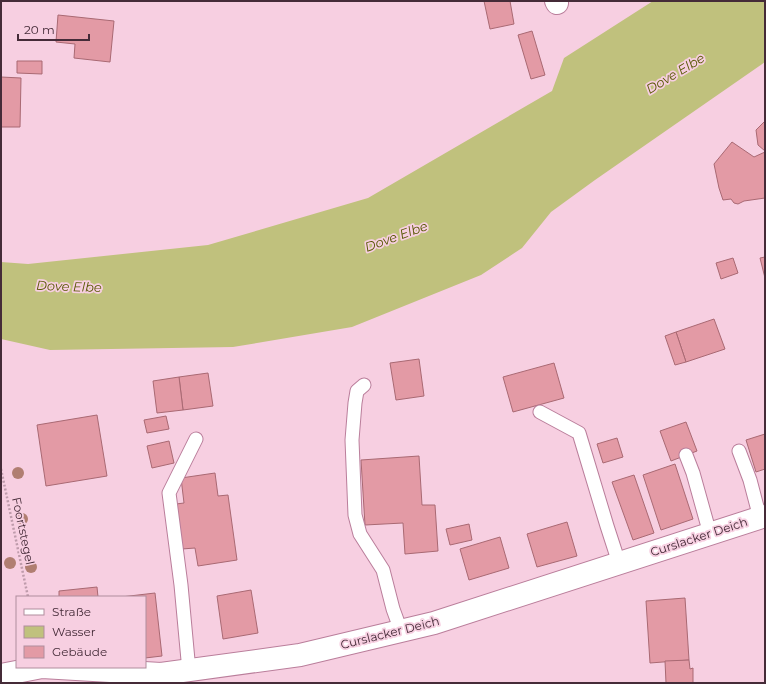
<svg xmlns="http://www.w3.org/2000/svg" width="766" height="684" viewBox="0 0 766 684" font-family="Montserrat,sans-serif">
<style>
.water{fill:#c0c17d}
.building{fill:#e39aa5;stroke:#a96973}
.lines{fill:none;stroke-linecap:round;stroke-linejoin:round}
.service-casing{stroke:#ba7e9b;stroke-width:15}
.minor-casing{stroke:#ba7e9b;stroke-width:24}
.path{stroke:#be9bab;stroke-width:2.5;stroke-dasharray:2 2;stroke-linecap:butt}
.service{stroke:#fff;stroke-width:13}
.minor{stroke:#fff;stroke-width:22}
.tree{fill:#b07e71}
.labels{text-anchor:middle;stroke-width:3.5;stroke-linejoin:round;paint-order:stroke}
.street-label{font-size:12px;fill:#452b38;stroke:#f7cfe1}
.water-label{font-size:13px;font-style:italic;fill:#585804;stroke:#f7cfe1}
</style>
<rect width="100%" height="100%" fill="#f7cfe1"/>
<polygon class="water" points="653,1 765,1 765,62 595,180 551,212 522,248 481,275 352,327 233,347 50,350 1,339 1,262 28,264 208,245 368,198 552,91 564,58"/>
<g class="building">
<polygon points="484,1 510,1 514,24 490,29"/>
<polygon points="58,15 114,21 110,62 74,58 75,44 56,42"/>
<polygon points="532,31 545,75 531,79 518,35"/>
<polygon points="17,61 42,61 42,74 17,73"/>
<polygon points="1,77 21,78 20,127 1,127"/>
<polygon points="765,121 765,151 758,145 756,130"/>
<polygon points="732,142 754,157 765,152 765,198 744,201 738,204 734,203 731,199 723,200 719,188 714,164"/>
<polygon points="765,257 765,278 760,258"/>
<polygon points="733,258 738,273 721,279 716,263"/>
<polygon points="714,319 725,349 686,362 676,332"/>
<polygon points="676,332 686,362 675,365 665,336"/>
<polygon points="419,359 424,396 396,400 390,363"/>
<polygon points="554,363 564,398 513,412 503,377"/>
<polygon points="208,373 213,406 183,410 179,377"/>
<polygon points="179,377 183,410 157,413 153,381"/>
<polygon points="97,415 107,476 46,486 37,425"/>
<polygon points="166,416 169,429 147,433 144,420"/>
<polygon points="686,422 697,451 671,461 660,431"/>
<polygon points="765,434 765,469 756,472 746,440"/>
<polygon points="617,438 623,457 603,463 597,444"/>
<polygon points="169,441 174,463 152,468 147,446"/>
<polygon points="419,456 422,505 435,505 438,551 405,554 403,523 365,525 361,460"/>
<polygon points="675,464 693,519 661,530 643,475"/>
<polygon points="215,473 218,496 228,495 237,560 198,566 195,548 182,549 176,504 184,503 181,478"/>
<polygon points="634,475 654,533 633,540 612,482"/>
<polygon points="567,522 577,556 537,567 527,534"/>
<polygon points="469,524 472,540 450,545 446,529"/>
<polygon points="500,537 509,568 469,580 460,549"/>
<polygon points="97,587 98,597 59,597 59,591"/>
<polygon points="251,590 258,633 223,639 217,596"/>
<polygon points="155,593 162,656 145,658 145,597 121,597"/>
<polygon points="685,598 689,660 650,663 646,601"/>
<polygon points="689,660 690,669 693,668 693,683 666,683 665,661"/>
</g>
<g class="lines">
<defs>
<g id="service">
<polyline points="364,385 357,391 355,403 352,440 355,515 360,534 383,570 393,609 401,631"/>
<polyline points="540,412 579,433 607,526 619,563"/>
<polyline points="739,451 750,480 760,518"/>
<polyline points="686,455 693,473 710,534"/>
<polyline points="189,671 181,585 169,493 196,439"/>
</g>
<g id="minor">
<polyline points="556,1 557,3"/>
<polyline points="1,675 42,667 161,674 300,655 434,623 765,516"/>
</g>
</defs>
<use href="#service" class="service-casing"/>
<use href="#minor" class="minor-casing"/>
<polyline class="path" points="1,469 28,597"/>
<use href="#service" class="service"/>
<use href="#minor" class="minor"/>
</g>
<g class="tree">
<circle cx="18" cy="473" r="6"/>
<circle cx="22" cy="519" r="6"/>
<circle cx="10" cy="563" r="6"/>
<circle cx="31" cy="567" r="6"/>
</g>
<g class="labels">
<g class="street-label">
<text transform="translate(23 531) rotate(78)" y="4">Foortstegel</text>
<text transform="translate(699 537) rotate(-18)" y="4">Curslacker Deich</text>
<text transform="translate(390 633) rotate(-14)" y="4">Curslacker Deich</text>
</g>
<g class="water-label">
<text transform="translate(675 73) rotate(-31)" y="5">Dove Elbe</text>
<text transform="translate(396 236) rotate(-20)" y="5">Dove Elbe</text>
<text transform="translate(69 286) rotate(2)" y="5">Dove Elbe</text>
</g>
</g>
<rect width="766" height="684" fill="none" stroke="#452b38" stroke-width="4"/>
<rect x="16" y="596" width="130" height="72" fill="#f7cfe1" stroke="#b08d9d"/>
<rect x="24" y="609" width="20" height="6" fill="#ffffff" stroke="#b08d9d"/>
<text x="52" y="616" font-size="12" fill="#452b38">Straße</text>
<rect x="24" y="626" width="20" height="12" fill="#c0c17d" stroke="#b08d9d"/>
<text x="52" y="636" font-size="12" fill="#452b38">Wasser</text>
<rect x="24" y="646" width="20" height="12" fill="#e39aa5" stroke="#b08d9d"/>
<text x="52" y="656" font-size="12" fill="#452b38">Gebäude</text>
<path d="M18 34v6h71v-6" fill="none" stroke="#452b38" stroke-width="2"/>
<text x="24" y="34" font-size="12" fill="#452b38" stroke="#f7cfe1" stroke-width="3" paint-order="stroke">20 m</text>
</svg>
